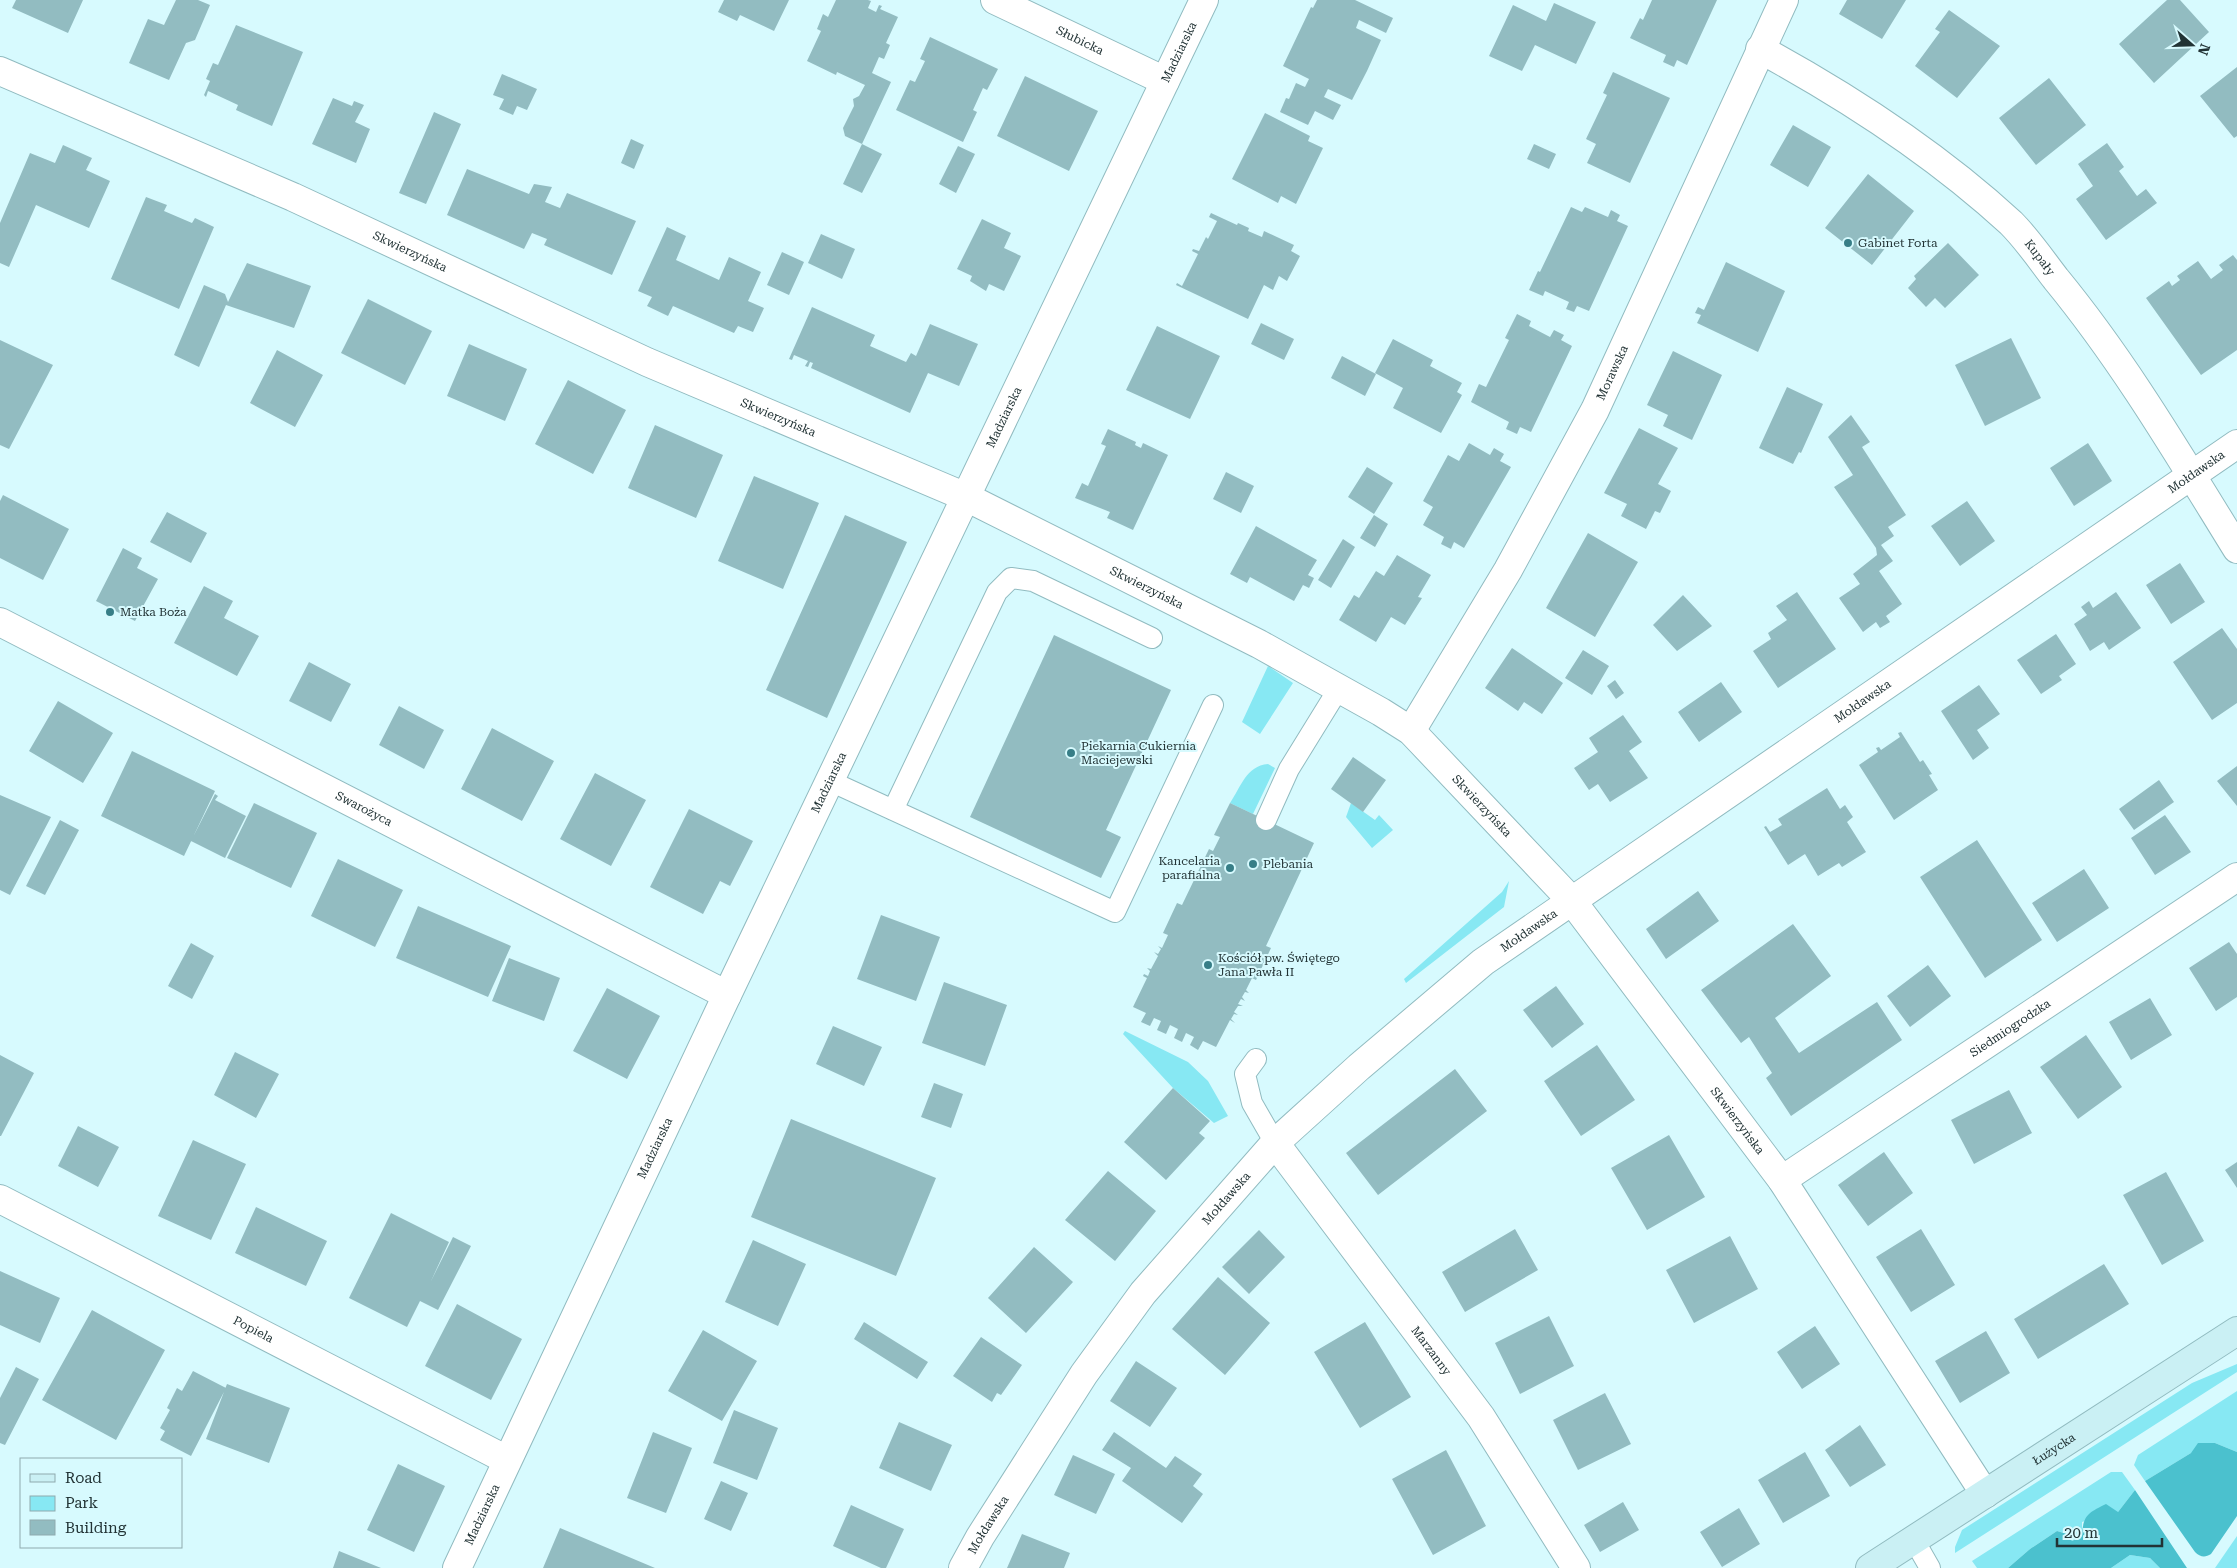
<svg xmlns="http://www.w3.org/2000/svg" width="2237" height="1568" font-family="'Roboto Serif',serif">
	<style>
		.green { fill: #87e8f3 }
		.forest { fill: #4bc1ce }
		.building { fill: #92bcc1 }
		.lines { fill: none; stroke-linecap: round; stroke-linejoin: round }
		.lane-casing { stroke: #91bbc0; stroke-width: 22 }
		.street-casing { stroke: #91bbc0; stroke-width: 30 }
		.secondary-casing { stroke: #91bbc0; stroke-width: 30 }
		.lane { stroke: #fff; stroke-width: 20 }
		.street { stroke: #fff; stroke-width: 28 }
		.secondary { stroke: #caf0f4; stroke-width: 28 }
		.poi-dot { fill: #377e87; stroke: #d7fafe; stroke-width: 2 }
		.labels { text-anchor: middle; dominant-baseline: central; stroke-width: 4; stroke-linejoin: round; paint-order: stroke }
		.street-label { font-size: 12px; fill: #223335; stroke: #d7fafe }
		.poi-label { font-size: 12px; fill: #223335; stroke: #d7fafe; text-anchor: start }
	</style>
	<rect width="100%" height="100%" fill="#d7fafe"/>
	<path class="green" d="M1268,666L1293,683L1260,734L1242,722Z
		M1268,764L1275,768L1253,814L1230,803C1241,787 1246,766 1268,764Z
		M1351,803L1375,820L1379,815L1393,830L1372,848L1346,817Z
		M1509,881L1504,907L1406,983L1404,979L1502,892Z
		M1125,1031L1188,1062L1208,1081L1228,1116L1214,1123L1173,1088L1123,1034Z
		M2237,1364V1372L1955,1553V1547L1962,1530L2192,1383Z
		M2237,1391V1452L2215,1443L2191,1453L2145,1481L2134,1465L2138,1455Z
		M2111,1472H2122L2135,1490L2118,1512L2082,1522V1536L2072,1541L2067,1534L2057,1531L2030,1549L2008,1568H1977L1972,1561Z
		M2237,1536V1568H2215Z
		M2130,1555L2150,1558L2160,1568H2111Z"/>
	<path class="forest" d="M2198,1443H2215L2237,1452V1516L2211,1554C2205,1558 2200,1557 2195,1552L2145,1481L2191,1453Z
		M2135,1490L2187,1568H2160L2150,1558L2130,1555L2111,1568H2008L2030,1549L2057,1531L2067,1534L2072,1541L2082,1536C2083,1515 2088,1513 2106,1504L2118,1512Z"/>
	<path class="building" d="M16,0H83L68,33L12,8Z
		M176,0H198L210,5L195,40L186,43L169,80L129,63L148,19L164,25Z
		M724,0H789L774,31L740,15L737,21L718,12Z
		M836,0H868L871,1L868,8L876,12L879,5L882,6L880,9L898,17L886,43L890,45L884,59L879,57L872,73L891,82L862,144L845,136L843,128L854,106L853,99L859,96L865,85L837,72L836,75L807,61L821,31L817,29L823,14L828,17Z
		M1317,0H1355L1393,18L1386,33L1359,20L1356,28L1381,40L1367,71L1352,100L1328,89L1324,97L1341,105L1333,120L1315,111L1308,125L1280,112L1286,98L1289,99L1296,83L1305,87L1309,79L1283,66L1311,7L1313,8Z
		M1652,0H1717L1687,65L1677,60L1674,67L1663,62L1666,55L1630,38L1640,18L1643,20Z
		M1847,0H1906L1882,39L1839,14Z
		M2167,0H2180L2209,32L2154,83L2119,44Z
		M1554,3L1596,22L1576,64L1535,45L1522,71L1489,56L1513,5L1546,21Z
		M1949,10L2000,46L1957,98L1915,66L1940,32L1935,29Z
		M236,25L303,52L272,126L236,110L238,105L208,91L206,97L204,95L210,81L206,79L213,63L218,65Z
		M930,37L998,69L987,90L983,88L973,110L977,112L963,142L896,110L910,80L915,82L925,61L920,59Z
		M2237,67V136L2234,138L2200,96Z
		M1613,72L1670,98L1630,183L1587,163L1596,144L1586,139L1607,95L1603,93Z
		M502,74L537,89L527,110L517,106L513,115L499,109L504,99L493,95Z
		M1025,76L1098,111L1069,171L997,136Z
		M2049,78L2086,125L2036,165L1999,118Z
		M333,98L352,106L354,101L364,105L355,122L370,129L356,163L312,144Z
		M434,112L461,124L426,204L399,193Z
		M1265,113L1310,136L1308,141L1323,148L1296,204L1281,196L1278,203L1232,179Z
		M1793,125L1831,147L1808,187L1770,165Z
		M631,139L644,145L634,169L621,163Z
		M2107,143L2124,167L2119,171L2137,196L2146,189L2157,203L2106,240L2076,199L2093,186L2078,164Z
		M862,144L882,154L862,193L843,184Z
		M1534,144L1556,154L1549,169L1527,159Z
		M63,145L92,158L86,170L110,181L89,228L36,205L9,267L0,263V223L30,153L55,163Z
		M958,146L975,154L956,193L939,184Z
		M467,169L529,194L534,184L552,187L545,202L560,208L567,193L636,221L612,275L544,245L547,239L532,233L524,249L447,215Z
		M1868,174L1914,211L1872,265L1825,228Z
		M146,197L167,205L164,211L192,223L195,218L214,227L179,309L111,279Z
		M1571,207L1582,212L1585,207L1608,217L1611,210L1620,215L1617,221L1628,226L1589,311L1577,306L1574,312L1566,309L1569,302L1545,291L1543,296L1529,290L1538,271L1540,272Z
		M1211,213L1237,225L1238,223L1249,228L1248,231L1262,237L1264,231L1294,245L1291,251L1300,256L1287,281L1279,276L1273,290L1264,285L1248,319L1176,285L1177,283L1182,286L1198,254L1192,251L1193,249L1199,251L1206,237L1208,239L1217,221L1209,217Z
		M982,219L1011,233L1004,248L1021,256L1004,291L989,284L986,291L970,281L972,276L957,269Z
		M667,227L686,236L676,260L719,280L729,257L761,272L748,301L764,308L753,332L738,326L734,333L673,306L668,316L647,306L652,297L638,291Z
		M821,234L855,249L842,279L808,263Z
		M1948,243L1979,275L1945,308L1935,298L1926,307L1908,288L1916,279L1914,276Z
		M782,252L804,262L789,295L767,285Z
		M2233,255L2237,260V350L2201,375L2146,298L2169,281L2172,286L2180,280L2177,276L2198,261L2211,279L2223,270L2219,265Z
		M1726,262L1785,291L1758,352L1697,323L1701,315L1695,313L1698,307L1704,310Z
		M247,263L311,286L294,328L226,305L199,367L174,355L204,285L225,294L228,302Z
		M368,299L432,331L405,385L341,353Z
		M812,307L875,335L870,346L906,362L911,353L916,356L930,324L978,344L959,386L928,373L910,413L811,368L813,363L810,362L808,367L805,366L808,361L794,355L792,360L789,359Z
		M1517,314L1531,321L1529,326L1550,337L1554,330L1564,335L1561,340L1572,346L1531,432L1520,427L1517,434L1506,429L1509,422L1471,402L1479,384L1486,387L1509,340L1505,338Z
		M1261,323L1294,339L1284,360L1251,344Z
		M1157,326L1220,356L1190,419L1126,390Z
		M2011,338L2041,398L1985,426L1955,365Z
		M1393,339L1433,360L1430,366L1462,383L1457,392L1462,395L1441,433L1393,408L1403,388L1375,373Z
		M0,340L53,365L9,449L0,445Z
		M469,344L527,369L505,421L447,396Z
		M277,350L323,375L295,427L250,403Z
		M1673,351L1722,375L1692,440L1663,426L1668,415L1647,405Z
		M1342,356L1376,374L1365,396L1331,378Z
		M568,380L626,410L593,474L535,444Z
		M1787,387L1823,404L1801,453L1799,452L1793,464L1759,448Z
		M1851,415L1870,442L1862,447L1906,515L1888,527L1894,536L1881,545L1893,561L1879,571L1902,604L1886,616L1890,622L1880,628L1876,622L1863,632L1839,598L1860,584L1853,574L1877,555L1876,548L1834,487L1853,475L1828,437Z
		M655,425L723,455L696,518L628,488Z
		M1639,428L1678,448L1658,484L1671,491L1660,513L1655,511L1646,529L1621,516L1627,504L1604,493Z
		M1108,429L1136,442L1135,445L1141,448L1143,443L1168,455L1133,530L1107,518L1110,512L1075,498L1082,483L1088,486L1106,446L1101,444Z
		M1469,443L1490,455L1494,448L1504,454L1500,461L1511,467L1464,548L1454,542L1451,549L1441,544L1444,537L1423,525L1433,507L1423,501L1448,455L1459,461Z
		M2088,443L2112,481L2074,506L2050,468Z
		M1367,467L1393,483L1374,514L1348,497Z
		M1226,472L1254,486L1241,513L1213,499Z
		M754,476L819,503L783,589L718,561Z
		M3,495L69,529L43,580L0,558V501Z
		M1967,501L1995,541L1960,566L1931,526Z
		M167,512L207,533L191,563L150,542Z
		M845,515L907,542L827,718L766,690Z
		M1374,515L1388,524L1375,547L1360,538Z
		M1256,526L1317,560L1308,575L1314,578L1309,588L1303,585L1294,601L1250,577L1247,583L1230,574Z
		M1588,533L1638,562L1595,637L1546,608Z
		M1343,539L1355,547L1331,588L1318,580Z
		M123,548L142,558L137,568L158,579L135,621L96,601Z
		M1397,555L1431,575L1418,597L1422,598L1405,625L1391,617L1376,642L1339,620L1354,595L1359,598L1376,571L1384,576Z
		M2180,563L2205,602L2171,624L2146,585Z
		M204,586L233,601L224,618L259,636L237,676L174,643Z
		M1797,592L1836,649L1778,688L1753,651L1771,639L1768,633L1787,620L1776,606Z
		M2116,592L2141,628L2109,650L2104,642L2090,651L2074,624L2087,615L2081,607L2089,601L2093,608Z
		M1683,595L1712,626L1677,651L1653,625Z
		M2222,628L2237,649V703L2212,720L2173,662Z
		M2056,634L2076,664L2059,676L2062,680L2041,694L2017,660Z
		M1054,635L1171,690L1106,830L1121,837L1101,878L970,817Z
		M1512,648L1563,683L1542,714L1524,702L1518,711L1485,688Z
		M1583,650L1609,666L1592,695L1565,678Z
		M309,662L351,684L331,722L289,701Z
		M1615,680L1624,693L1616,699L1607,686Z
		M1721,682L1742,712L1699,742L1678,712Z
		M1979,685L2000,714L1977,730L1989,748L1973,760L1941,711Z
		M58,701L113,733L83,783L29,751Z
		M399,706L444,730L424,769L379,745Z
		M1623,715L1642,742L1629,751L1648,778L1610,802L1598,784L1589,790L1574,768L1598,752L1589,738Z
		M492,728L554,761L522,821L461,789Z
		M1901,732L1920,762L1923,760L1932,774L1929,775L1938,790L1894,820L1859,765L1878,752L1876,748L1879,747L1881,750L1900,737L1898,733Z
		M132,751L215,791L184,856L101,816Z
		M1353,757L1386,780L1363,812L1331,789Z
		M2237,766V806L2217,781Z
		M595,773L646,800L611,866L560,839Z
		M2159,780L2174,802L2134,830L2119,809Z
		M1827,788L1840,809L1845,805L1853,817L1847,822L1866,852L1842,867L1839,863L1818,876L1805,854L1788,865L1764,827L1766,826L1770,832L1782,825L1778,819Z
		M215,794L218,796L215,800L246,816L225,858L191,841Z
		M0,795L51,817L10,895L0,890Z
		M254,803L317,833L291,888L227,858Z
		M1230,803L1314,843L1266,946L1271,948L1256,980L1252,978L1246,990L1249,993L1245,992L1242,997L1245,1001L1241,999L1238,1004L1243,1006H1238L1234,1012L1238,1015L1234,1014L1231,1019L1235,1023L1230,1020L1216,1047L1203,1041L1198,1050L1190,1045L1194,1037L1186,1033L1182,1042L1174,1038L1178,1029L1170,1025L1166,1034L1157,1030L1161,1021L1154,1018L1150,1026L1141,1022L1146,1013L1133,1007L1147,978L1143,976L1144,974L1148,976L1150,971L1147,968L1151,969L1158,956L1154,952L1158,954L1161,949L1158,946L1162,948L1168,935L1163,933L1177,903L1182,905L1209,849L1213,851L1220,837L1214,835Z
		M689,809L753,841L730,886L720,881L703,914L650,887Z
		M2165,815L2191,852L2155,875L2131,838Z
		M60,820L79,830L45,895L26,886Z
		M1977,840L2042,940L1985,978L1920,877Z
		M338,859L403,890L375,947L311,916Z
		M2084,869L2109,908L2057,942L2032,903Z
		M1698,891L1719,921L1666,959L1646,929Z
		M418,906L511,946L488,997L396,958Z
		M881,915L940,937L916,1001L857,979Z
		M1793,924L1831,976L1775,1018L1799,1053L1877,1002L1902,1040L1791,1116L1766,1078L1772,1073L1749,1037L1741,1043L1701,990Z
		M2229,942L2237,954V997L2216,1011L2189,968Z
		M191,943L214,956L192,999L168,986Z
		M509,958L560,978L544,1021L492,1001Z
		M1928,965L1951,996L1910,1027L1887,996Z
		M944,982L1007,1005L985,1066L922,1043Z
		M1556,986L1584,1024L1552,1048L1523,1010Z
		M607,988L660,1016L627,1079L573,1051Z
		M2150,998L2172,1035L2131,1060L2109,1022Z
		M833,1026L882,1047L864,1086L816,1064Z
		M2086,1035L2122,1087L2078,1119L2040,1067Z
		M1597,1045L1635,1100L1581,1136L1544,1081Z
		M235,1052L279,1074L256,1118L214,1095Z
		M0,1055L34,1073L1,1136H0Z
		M1455,1069L1487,1111L1378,1195L1346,1153Z
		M934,1083L963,1094L951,1128L921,1117Z
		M1173,1088L1210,1121L1199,1133L1205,1138L1166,1180L1124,1142Z
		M2009,1090L2032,1133L1974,1164L1951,1120Z
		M791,1119L936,1178L896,1276L751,1217Z
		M78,1126L119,1147L98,1187L58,1166Z
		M1669,1135L1705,1197L1647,1230L1611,1168Z
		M193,1140L246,1164L211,1240L158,1216Z
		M1884,1152L1913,1193L1868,1226L1838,1185Z
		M2237,1162V1188L2225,1170Z
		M1108,1171L1156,1211L1115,1261L1065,1220Z
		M2166,1172L2204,1241L2162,1265L2123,1195Z
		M256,1207L327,1241L306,1286L235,1253Z
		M391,1213L449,1242L431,1281L453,1237L471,1246L438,1310L420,1301L407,1327L349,1298Z
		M1515,1229L1538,1270L1465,1312L1442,1272Z
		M1921,1229L1955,1285L1911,1312L1876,1257Z
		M1259,1230L1285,1257L1249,1294L1222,1267Z
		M1730,1236L1758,1289L1694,1323L1666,1270Z
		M753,1240L806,1264L778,1326L725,1302Z
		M1034,1247L1073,1282L1026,1333L988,1298Z
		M2104,1264L2129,1304L2038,1359L2014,1319Z
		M0,1271L60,1298L40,1343L0,1325Z
		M1218,1277L1270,1323L1225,1375L1172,1329Z
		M457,1304L522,1339L491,1400L425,1366Z
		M92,1310L165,1350L116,1440L42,1400Z
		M1549,1316L1574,1366L1520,1394L1495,1343Z
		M864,1322L928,1362L917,1379L854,1339Z
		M1365,1322L1411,1397L1360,1428L1314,1352Z
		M1815,1326L1840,1364L1802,1389L1777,1352Z
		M703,1330L757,1361L722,1421L668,1391Z
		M1986,1331L2010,1373L1960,1403L1935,1361Z
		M981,1337L1022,1365L1001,1395L997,1393L992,1402L953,1376Z
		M1136,1361L1177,1388L1150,1427L1110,1401Z
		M16,1367L39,1379L5,1445L0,1443V1398Z
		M193,1371L226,1388L191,1456L160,1440L165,1431L160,1428L170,1410L167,1408L177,1388L182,1391Z
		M227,1384L290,1408L269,1463L206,1439Z
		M1605,1393L1631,1444L1578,1470L1553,1420Z
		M734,1410L778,1428L757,1480L713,1463Z
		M899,1422L952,1445L931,1491L879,1468Z
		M1860,1425L1886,1465L1850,1487L1825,1450Z
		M653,1432L692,1448L666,1513L627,1498Z
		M1114,1432L1166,1468L1175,1456L1202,1474L1193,1486L1203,1494L1182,1523L1122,1481L1131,1468L1102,1450Z
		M1446,1450L1486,1526L1433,1555L1392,1479Z
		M1805,1452L1830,1496L1783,1523L1758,1480Z
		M1073,1455L1115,1474L1096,1514L1054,1495Z
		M398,1464L445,1486L414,1552L367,1530Z
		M721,1481L748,1493L731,1531L704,1519Z
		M1623,1502L1639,1530L1600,1552L1584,1525Z
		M851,1505L904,1529L886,1568H881L833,1546Z
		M1739,1508L1760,1544L1722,1567L1700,1532Z
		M560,1528L655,1568H543Z
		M1022,1534L1070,1553L1064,1568H1007Z
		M339,1551L381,1568H333Z"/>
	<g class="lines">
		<g class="lane-casing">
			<path id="lane" d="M830,781L1115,912L1213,705
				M893,810L997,592L1011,578L1033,581L1152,638
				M1266,820L1289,769L1339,688
				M1256,1059L1245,1074L1252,1103L1275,1143
				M1914,1540L1930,1568"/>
		</g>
		<g class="street-casing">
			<g id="street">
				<path id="s1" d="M995,0L1165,81"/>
				<path id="s2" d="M1760,49C1850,98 1935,153 2011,223C2028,240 2042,261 2056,279C2125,363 2180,457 2237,549"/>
				<path id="s3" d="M0,71L293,197L647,362L966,497L1259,644L1381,712L1411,731L1572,901L1782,1180L1985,1494"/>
				<path id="s4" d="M0,622L727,995"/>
				<path id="s5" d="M1411,731L1508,570L1595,410L1784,0"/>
				<path id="s6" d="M1275,1143L1481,1417L1576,1568"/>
				<path id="s7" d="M1782,1180L2237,877"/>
				<path id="s8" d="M0,1199L507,1460"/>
				<path id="s9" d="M457,1568L727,995L1204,0"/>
				<path id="s10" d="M963,1568L980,1537L1084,1374L1143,1293L1275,1143L1359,1067L1483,962L2237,444"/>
			</g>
		</g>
		<g class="secondary-casing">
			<g id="secondary">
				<path id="s11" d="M1870,1568L2237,1331"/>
			</g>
		</g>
		<use href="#lane" class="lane"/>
		<use href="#street" class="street"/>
		<use href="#secondary" class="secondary"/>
	</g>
	<g class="poi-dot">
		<circle cx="1848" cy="243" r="5"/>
		<circle cx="110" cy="612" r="5"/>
		<circle cx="1071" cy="753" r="5"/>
		<circle cx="1253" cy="864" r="5"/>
		<circle cx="1230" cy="868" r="5"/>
		<circle cx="1208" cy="965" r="5"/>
	</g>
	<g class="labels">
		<g class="street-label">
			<text stroke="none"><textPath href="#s1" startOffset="94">Słubicka</textPath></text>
			<text stroke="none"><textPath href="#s9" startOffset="1679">Madziarska</textPath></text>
			<text stroke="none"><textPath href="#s3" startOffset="448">Skwierzyńska</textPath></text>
			<text stroke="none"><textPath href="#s2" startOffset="351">Kupały</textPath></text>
			<text stroke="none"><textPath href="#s5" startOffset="411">Morawska</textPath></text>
			<text stroke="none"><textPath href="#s3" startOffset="852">Skwierzyńska</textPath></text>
			<text stroke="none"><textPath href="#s9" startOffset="1274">Madziarska</textPath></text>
			<text stroke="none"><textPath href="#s10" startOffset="1670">Mołdawska</textPath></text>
			<text stroke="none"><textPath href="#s3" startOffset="1258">Skwierzyńska</textPath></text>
			<text stroke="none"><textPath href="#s10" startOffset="1265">Mołdawska</textPath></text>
			<text stroke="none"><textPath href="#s9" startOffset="869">Madziarska</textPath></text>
			<text stroke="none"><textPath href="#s3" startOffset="1662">Skwierzyńska</textPath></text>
			<text stroke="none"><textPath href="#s4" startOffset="409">Swarożyca</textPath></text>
			<text stroke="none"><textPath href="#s10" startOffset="860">Mołdawska</textPath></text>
			<text stroke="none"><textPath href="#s7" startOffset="274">Siedmiogrodzka</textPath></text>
			<text stroke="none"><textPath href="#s3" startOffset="2068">Skwierzyńska</textPath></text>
			<text stroke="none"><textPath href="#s9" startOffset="464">Madziarska</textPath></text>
			<text stroke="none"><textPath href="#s10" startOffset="455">Mołdawska</textPath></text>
			<text stroke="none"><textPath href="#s8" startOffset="285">Popiela</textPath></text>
			<text stroke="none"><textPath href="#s6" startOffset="260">Marzanny</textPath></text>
			<text stroke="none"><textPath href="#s11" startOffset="219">Łużycka</textPath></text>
			<text stroke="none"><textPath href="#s9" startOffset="59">Madziarska</textPath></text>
			<text stroke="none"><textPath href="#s10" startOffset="50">Mołdawska</textPath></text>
		</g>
		<g class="poi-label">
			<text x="1858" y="243">Gabinet Forta</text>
			<text x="120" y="612">Matka Boża</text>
			<text x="1081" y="746">Piekarnia Cukiernia<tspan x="1081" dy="14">Maciejewski</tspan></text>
			<text x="1220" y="861" text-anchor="end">Kancelaria<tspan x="1220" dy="14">parafialna</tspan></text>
			<text x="1263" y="864">Plebania</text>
			<text x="1218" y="958">Kościół pw. Świętego<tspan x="1218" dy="14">Jana Pawła II</tspan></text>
		</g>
	</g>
	<rect x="20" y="1458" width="162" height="90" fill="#d7fafe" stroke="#8faaae"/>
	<rect x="30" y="1474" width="25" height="8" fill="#caf0f4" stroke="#8faaae"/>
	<text x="65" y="1483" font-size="15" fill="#223335">Road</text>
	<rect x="30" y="1496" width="25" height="15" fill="#87e8f3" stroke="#8faaae"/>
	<text x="65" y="1508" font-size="15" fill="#223335">Park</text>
	<rect x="30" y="1520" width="25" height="15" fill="#92bcc1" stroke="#8faaae"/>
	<text x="65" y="1533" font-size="15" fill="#223335">Building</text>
	<g transform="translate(2192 45) rotate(110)" stroke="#d7fafe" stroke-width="4" paint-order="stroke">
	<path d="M0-4L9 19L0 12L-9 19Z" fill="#223335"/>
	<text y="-8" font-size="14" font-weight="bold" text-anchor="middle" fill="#223335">N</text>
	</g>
	<path d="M2057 1538v8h105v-8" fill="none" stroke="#223335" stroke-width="2.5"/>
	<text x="2064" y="1538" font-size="15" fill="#223335" stroke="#d7fafe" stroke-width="4" paint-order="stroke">20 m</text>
</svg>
